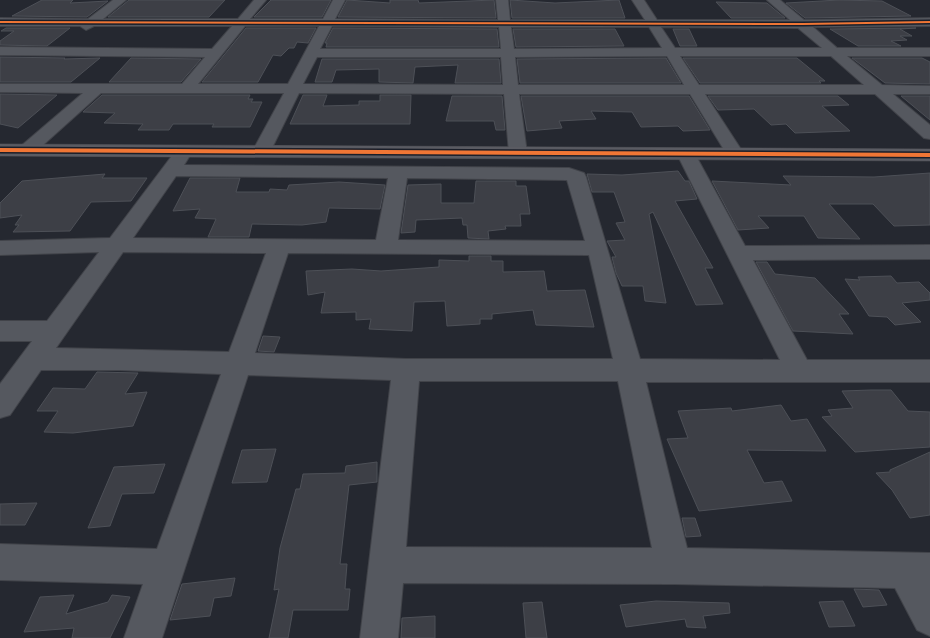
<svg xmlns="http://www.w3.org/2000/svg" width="930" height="638" font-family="'IBM Plex Sans',sans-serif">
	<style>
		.building { fill: #3d3f46; stroke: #4d5057 }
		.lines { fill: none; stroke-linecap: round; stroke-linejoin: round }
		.street-casing { stroke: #414349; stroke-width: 2 }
		.secondary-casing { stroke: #414349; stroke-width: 1 }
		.street { fill: #55585f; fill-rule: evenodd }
		.secondary { fill: #5a5b62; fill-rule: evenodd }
		.cycleway-casing { stroke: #1a1e29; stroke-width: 3 }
		.cycleway { fill: #f07635; fill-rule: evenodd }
	</style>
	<rect width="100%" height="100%" fill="#252830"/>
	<path class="building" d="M42,0H73L70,3L108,1L87,17L12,16Z
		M129,0H225L209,17H108Z
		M271,0H331L322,17H254Z
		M347,0L390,3V0H418L419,3L494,0L496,18L338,17Z
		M510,0L555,3L619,0L625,18H512Z
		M839,0L882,1L911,16L805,18L786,3Z
		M716,2L767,3L785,18H731Z
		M6,28H70L47,46L0,45V41L14,31H1Z
		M246,28H316L308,43L297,42L294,48H289L281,56L273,55L258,82H202Z
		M333,28L497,29L499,47H326L327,43H325Z
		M916,28L900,29L912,36H900L907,40L891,41L901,46H858L830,29Z
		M513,29H615L624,46L516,47Z
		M673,29H689L697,46H680Z
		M0,57L65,58L64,59L100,58L71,82H0Z
		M131,58L201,59L181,82H109Z
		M666,58L681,83H520L517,59Z
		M683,58H797L825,81H819L821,83H700Z
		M852,58H922L930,62V84L885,83Z
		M322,59H499L501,83H455L458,65L415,67L413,83L379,82V69L336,70L332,82H315Z
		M0,94L57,95L18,128L0,124Z
		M102,95H250L248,99H253L251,102H262L250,127H212L214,124H173L169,130H138L143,124L104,123L115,113L83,112Z
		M303,95H327L323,106L359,105V101H380V95H411L410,124H290Z
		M452,96H502L505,130H496L494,121H446Z
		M521,96H689L710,130L683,131L678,126L641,127L632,112L591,111L596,119L559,121L562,128L527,131Z
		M708,96H838L849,105L822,106L850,131L795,133L786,124L771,125L754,109L718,110Z
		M901,96H930V120Z
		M678,171L685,181H689L697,199L675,201L713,268H705L723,304L696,305L653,212L649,214L666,303L645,301L643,286H622L616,273L612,257H616L607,241L625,240L616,223L625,222L614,192H592L587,174L622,175Z
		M930,173V225L894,226L873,204H829L860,239L818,238L804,216H758L769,228L738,230L712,181L791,185L783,176L874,177Z
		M105,174L102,178H147L131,201L91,202L70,231L13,232L19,225H15L22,215L0,218V203L22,181Z
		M190,178H240L236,192H269L270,189L287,190L289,185L339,182L385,185L380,209L329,208L326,222L302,225L252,224L249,237H208L216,219L195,218L200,209L173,211Z
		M476,181H516V186H526L530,214H520L521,226H505L506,229L488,231L489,239L468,238L467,225H463L462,218L416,220L415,232L401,233L408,185L441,184V203H474Z
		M469,256H491V261H503V272L544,271L547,291L585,290L594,327L536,325L533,310L492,314V319H480V324L447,326L445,301L414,302L412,331L369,329L371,319L356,320V312L321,313L325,292L308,295L306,271L352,269L381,271L439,267V260L469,261Z
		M756,262H767L775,274L815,278L849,314H839L853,334L793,331Z
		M891,276L897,283L919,282L930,293V300L902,303L921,322L895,325L887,317L869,316L845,279L860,280L858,277Z
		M263,336L280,337L274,352L258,351Z
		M97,372L138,373L125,394L147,392L133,426L73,433L44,432L58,411H37L53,388L85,389Z
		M871,390H891L908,411L930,412V447L855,452L822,417L832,416L828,410L853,408L842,391Z
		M781,405L791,421L807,419L826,451L747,450L764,483L782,481L792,501L699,511L667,439L688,438L678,411L731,408L732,411Z
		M276,449L267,482L232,483L242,450Z
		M930,452V515L910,518L892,490L876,473L890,472V470Z
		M377,462V482L349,485L340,564H347L345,589H350L348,610H293L288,638H269L279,589L274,590L280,548L296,489H300L303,474L345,473L346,466Z
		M165,464L154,493L122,494L110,526L88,528L114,467Z
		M37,503L25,525H0V504Z
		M682,518H695L701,536L686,537Z
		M235,578L231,596L214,598L210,616L170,620L182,584Z
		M854,589L879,590L887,605L863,607Z
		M74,595L66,614L108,602L112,595L130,597L110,638H72L74,628L24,632L40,597Z
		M656,601L729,603L730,613L703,616L706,628L687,627L685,619L626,627L620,605Z
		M843,601L855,626L829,627L819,602Z
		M542,602L547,638H526L523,603Z
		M435,616V638H401L402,618Z"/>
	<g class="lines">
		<g class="street-casing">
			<path id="street" d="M113,0H126L103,19H238L254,0H266L250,19H323L333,0H345L335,19L498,20L496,0H508L510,20H645L632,0H644L657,20H790L767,0H780L804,20L930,18V26L813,27L837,48H930V56H847L882,85L930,86V94H893L930,125V139L924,138L875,94H705L744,154L741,158H729L690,94H519L527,153L524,157H512L509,153L504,94L299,93L270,152L267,156H255L252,152L284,93H101L33,154H21L18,150L21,146L83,93L0,92V84H182L205,57L0,55V47L212,49L232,26H94L86,30L80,26H0V18L88,19ZM245,26H319L288,84H198ZM332,26L499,27L501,49H320ZM511,27H649L662,48L514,49ZM661,27L798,28L822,48H675ZM667,56L684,85H518L515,57ZM680,56H831L864,85H699ZM317,57H501L503,85L303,84Z
				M686,149L692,150L695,154L745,246L930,245V259L753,260L807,360H930V382H646L687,548L930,553V636L917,630L895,588L674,584L403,583L398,638H360L391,380L248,375L162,638H124L143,584L0,580V544L157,549L221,374L120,370H41L10,415L0,418V384L32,341H0V321H47L99,252L0,255V241L110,238L174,153H186L189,157L184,165L569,168L584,173L586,177L640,359L780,360L677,154L680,150ZM176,176L388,178L376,240L133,238ZM407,178L567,180L585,241L398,240ZM123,252L266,253L229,352L56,348ZM288,253L589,255L613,359H406L255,353ZM419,381H618L652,548L406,547Z"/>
		</g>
		<g class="secondary-casing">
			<path id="secondary" d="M0,144L930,149V161L0,156Z"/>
		</g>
		<use href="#street" class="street"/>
		<use href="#secondary" class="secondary"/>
		<g class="cycleway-casing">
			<path id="cycleway" d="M0,21L803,23L930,21V23L803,25L0,23Z
				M0,148L930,153V157L0,152Z"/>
		</g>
		<use href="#cycleway" class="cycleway"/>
	</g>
</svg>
